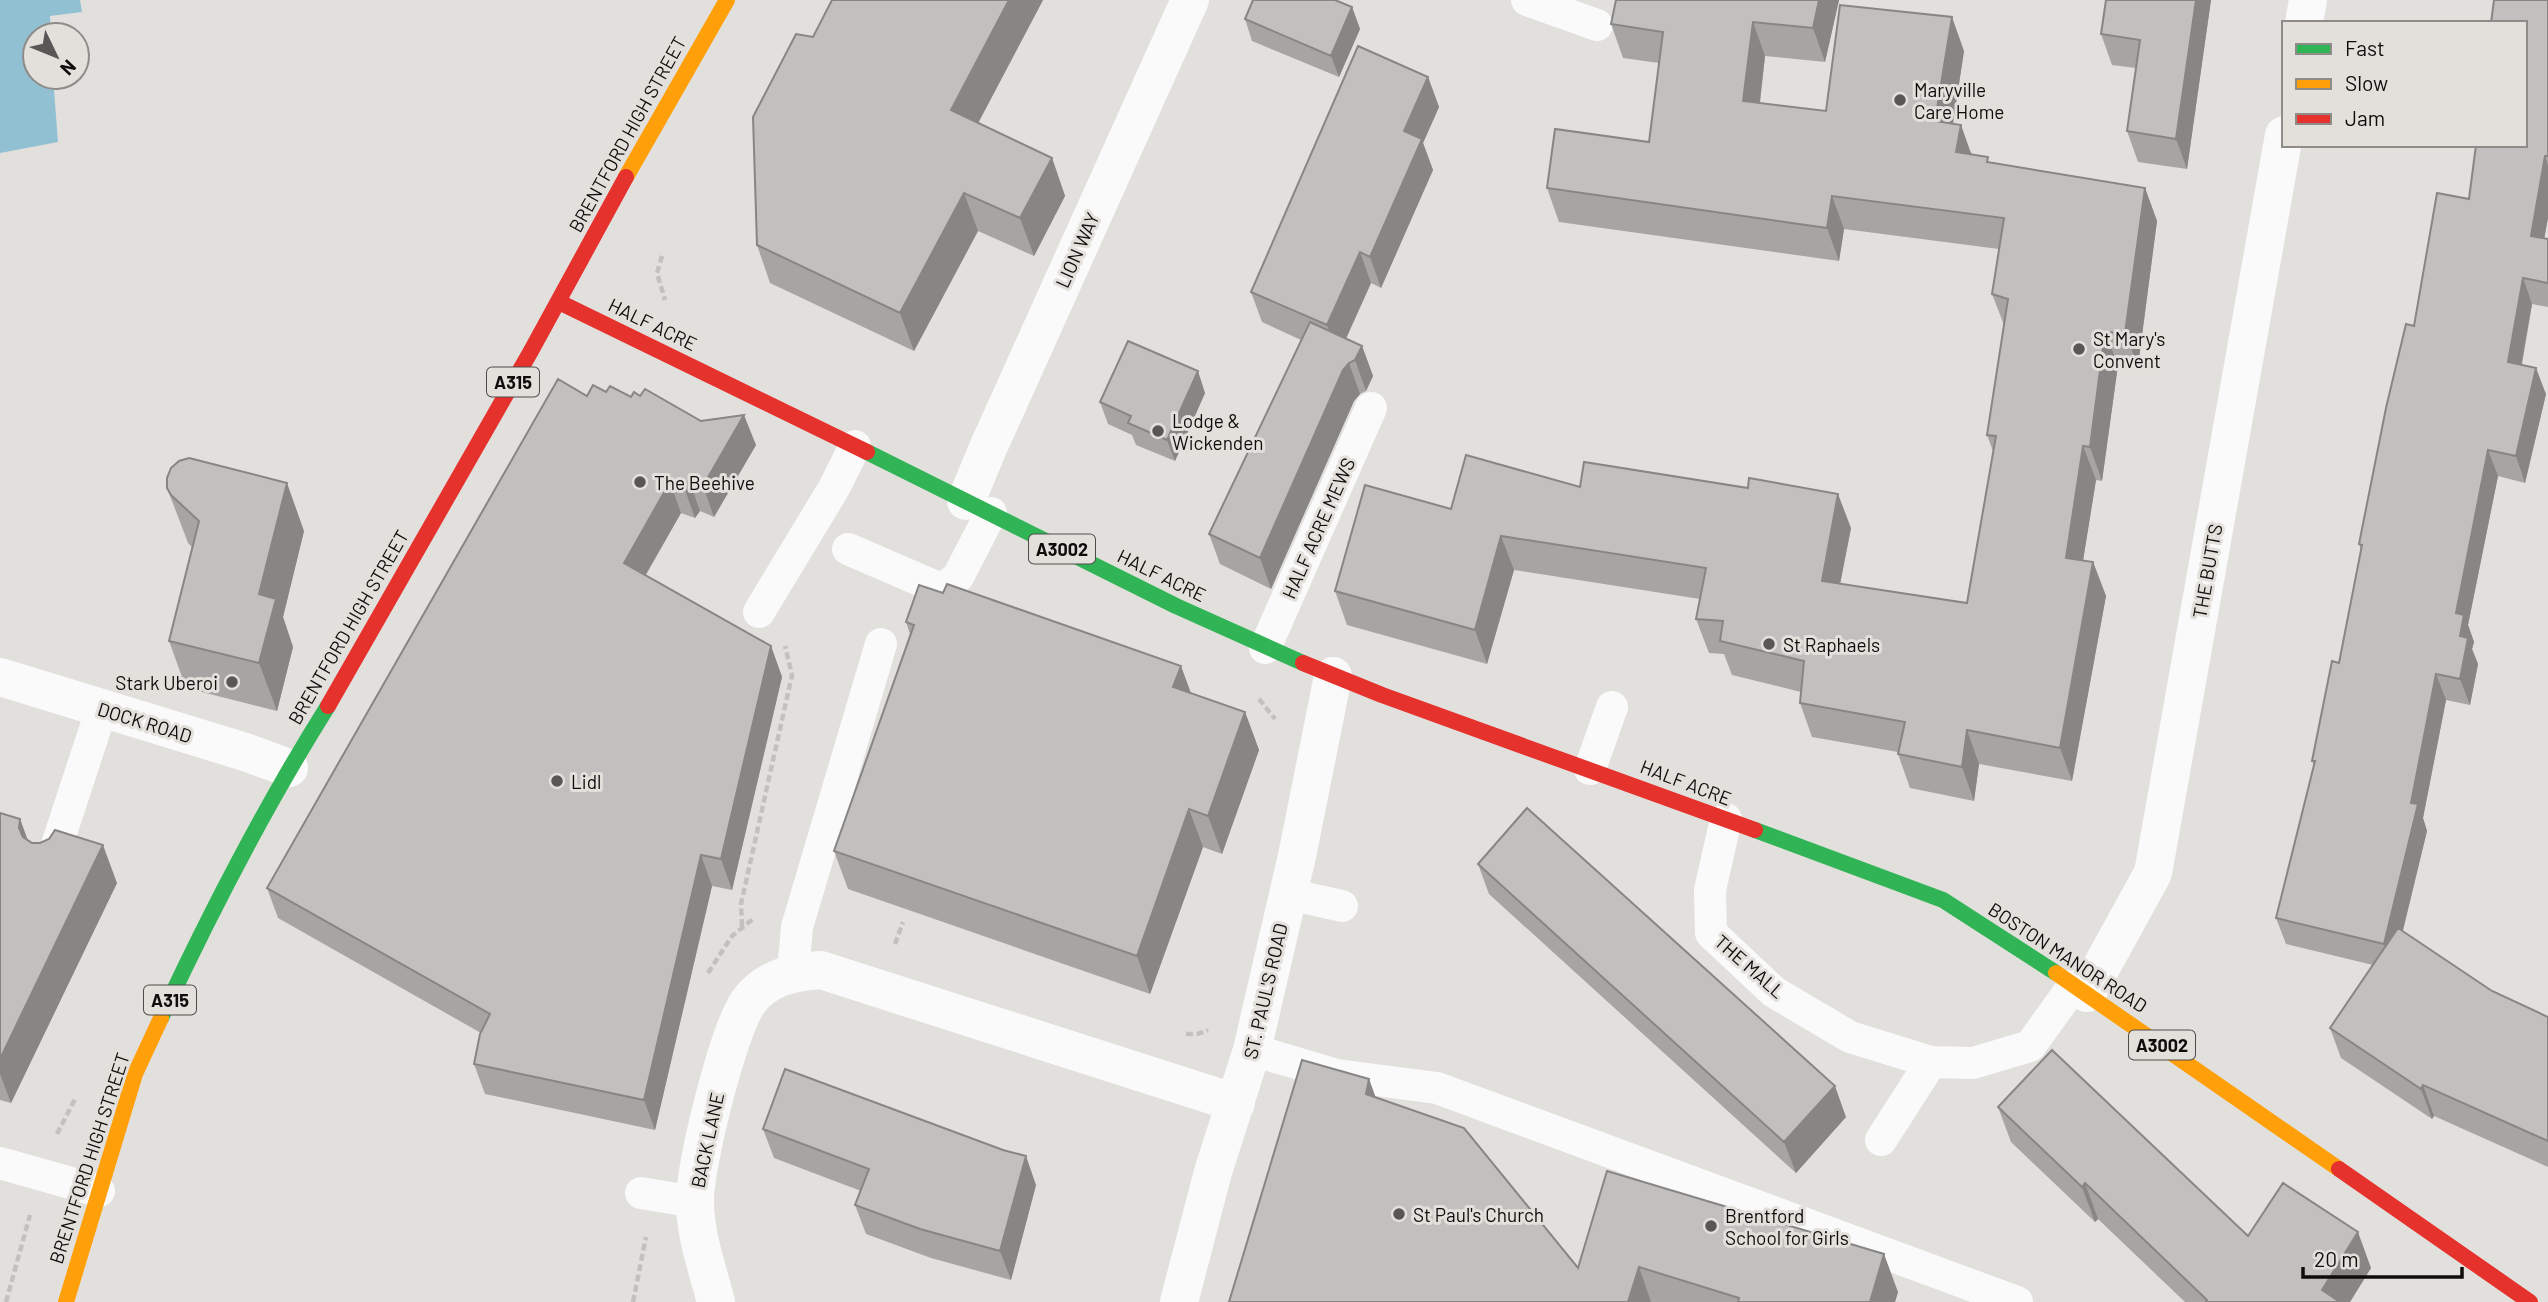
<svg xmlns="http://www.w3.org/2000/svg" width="2548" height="1302" font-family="Barlow,sans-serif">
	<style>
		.water { fill: #90c0d1 }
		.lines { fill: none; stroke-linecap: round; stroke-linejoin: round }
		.path { stroke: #c2c1c0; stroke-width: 4.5; stroke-dasharray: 7 3.5; stroke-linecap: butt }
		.lane { stroke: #fbfafa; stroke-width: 32 }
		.street { stroke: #fbfafa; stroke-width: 38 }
		.fast { stroke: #30b455; stroke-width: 16 }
		.slow { stroke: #ff9f0a; stroke-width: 16 }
		.jam { stroke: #e5322d; stroke-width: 16 }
		.wall { fill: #a7a5a3 }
		.shaded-wall { fill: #888685 }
		.building { fill: #c2c0be; stroke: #888685; stroke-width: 2 }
		.poi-dot { fill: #585755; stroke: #e3e0dc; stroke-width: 2.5 }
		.labels { text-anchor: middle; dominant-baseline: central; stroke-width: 6; stroke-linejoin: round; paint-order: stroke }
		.shield { fill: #e3e0dc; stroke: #4e4c4a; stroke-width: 2 }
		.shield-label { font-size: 18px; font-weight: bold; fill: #0e0d0c }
		.poi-label { font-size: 19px; fill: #0e0d0c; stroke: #e3e0dc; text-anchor: start }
		.street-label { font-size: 19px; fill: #0e0d0c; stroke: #e3e0dc }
	</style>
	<rect width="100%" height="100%" fill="#e2e0dd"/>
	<path class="water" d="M0,0H80L82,12L50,16L51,35H35V77H53L58,142L0,153Z"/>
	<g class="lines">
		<path class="path" d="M662,256L657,273L665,300
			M1259,699L1275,719
			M742,926L741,904L792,675L785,646
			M895,944L903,922
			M708,973L732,936L753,919
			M1186,1034H1197L1208,1030
			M57,1134L75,1099
			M6,1302L30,1215
			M633,1302L646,1237"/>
		<path class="lane" d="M1527,0L1597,25
			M848,549L936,587L944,588L958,577L991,513
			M759,612L834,488L855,446
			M1265,648L1371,408
			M1590,769L1612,707
			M1726,819L1710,890L1711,933L1774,992L1850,1037L1931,1062
			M51,863L102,708
			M1288,894L1342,906
			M793,972L797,927L881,644
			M1252,1050L1337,1075L1437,1088L2017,1302
			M1881,1140L1931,1062L1973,1063L2030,1046L2074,985
			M0,1163L99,1191
			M641,1193L695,1202"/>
		<path class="street" d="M2304,23L2308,0
			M966,501L988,448L1190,0
			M0,677L245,752L289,768
			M2087,993L2153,873L2284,135
			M716,1302C708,1270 695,1236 695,1202C694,1167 729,1027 749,1001C767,977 794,972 821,970L1236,1103
			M1179,1302L1213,1172L1252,1050L1297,856L1333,676"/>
		<path class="fast" d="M867,452L1176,606L1303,663
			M1755,830L1943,900L2056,973
			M161,1018C211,911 265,806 328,706"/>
		<path class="slow" d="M626,177L727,0
			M2056,973L2339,1169
			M66,1302L135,1074L161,1018"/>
		<path class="jam" d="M559,302L867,452
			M1303,663L1382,695L1755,830
			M328,706L531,351L626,177
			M2339,1169L2530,1302"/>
	</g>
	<path class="wall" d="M832,0H1043L978,123L1052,158L1065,196L1034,256L978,231L914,351L770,283L757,245L813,37Z
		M1616,0H1839L1825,62L1765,56L1760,103L1826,111L1964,51L1953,124L1972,154L1990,162L2145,188L2157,221L2138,366L2118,365L2102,481L2096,480L2083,560L2093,562L2106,596L2072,781L1979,764L1974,801L1910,788L1898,754V752L1812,737L1800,703L1801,692L1732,675L1724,654L1709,653L1696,619L1700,599L1514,570L1487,664L1347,625L1335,591L1451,509L1580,487L1851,528L1840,584L1967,603L1993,451L1987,435L2004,325L1992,294L1999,249L1844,229L1839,261L1559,222L1547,188L1649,142L1659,63L1623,58L1611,24Z
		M2106,0H2211L2187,169L2138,162L2127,131L2136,68L2112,65L2101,34Z
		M2548,0V218L2544,238L2548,239V307L2532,304L2522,365L2546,394L2525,483L2498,476L2468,625L2474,642L2472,649L2478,664L2470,705L2446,700L2423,818L2427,831L2403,931L2492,991L2548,1017V1167L2434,1116L2432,1119L2341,1058L2330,1028L2373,965L2286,944L2276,918L2314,766L2312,761L2339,663L2361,550L2359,544L2414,326L2469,199Z
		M1352,7L1360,29L1339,77L1252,41L1245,19Z
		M1428,77L1439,107L1423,143L1433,170L1381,288L1371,283L1346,339L1362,346L1373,376L1366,391L1360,394L1354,401L1271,589L1220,564L1209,534L1301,340L1262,322L1251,292Z
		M606,392L631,397L640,396L701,421L756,445L714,517L700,511L695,518L681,513L646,575L771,646L782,677L732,890L712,886L655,1130L485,1094L474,1064L481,1033L278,918L267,888L587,396Z
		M1205,393L1175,461L1136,445L1132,435L1108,424L1100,402Z
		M167,488L304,531L283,617L293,647L277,711L186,688L169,641L192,547L188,543L185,535Z
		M906,622L1191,694L1245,712L1259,750L1222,854L1203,847L1150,994L848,889L834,851L910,634Z
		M0,813L20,819L27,839L32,843H40L49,839L117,883L11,1103L0,1100Z
		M1478,864L1846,1117L1796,1173L1489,894Z
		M1376,1098L1578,1268L1607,1171L1898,1292L1895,1302H1229Z
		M1998,1107L2248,1236L2371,1268L2350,1302H2185L2098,1219L2095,1222L2011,1142Z
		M763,1129L1036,1185L1011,1280L931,1258L866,1234L855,1205L861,1191L774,1158Z"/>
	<path class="shaded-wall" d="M1009,0H1043L965,148L951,110Z
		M1819,0H1839L1825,62L1813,28Z
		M2196,0H2211L2187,169L2176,139Z
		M1352,7L1360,29L1339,77L1331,56Z
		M1952,17L1964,51L1948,155L1935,121Z
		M1753,22L1765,56L1756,135L1743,101Z
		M1428,77L1439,107L1423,143L1433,170L1381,288L1370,257L1404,131Z
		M1961,125L1973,159L1956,152Z
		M2545,156L2548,165V218L2540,262L2531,236Z
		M1052,158L1065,196L1034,256L1020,218Z
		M2145,188L2157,221L2138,366L2125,333Z
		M964,193L978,231L914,351L900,313Z
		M1832,196L1844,229L1839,261L1827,228Z
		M1360,252L1371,283L1338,356L1327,325Z
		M2523,278L2532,304L2517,388L2508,362Z
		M2105,332L2118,365L2102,481L2090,447Z
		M1362,346L1373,376L1366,391L1355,360Z
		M1349,363L1360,394L1354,401L1271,589L1260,558L1343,370Z
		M2536,368L2546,394L2525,483L2516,456Z
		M1198,371L1205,393L1175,461L1167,440Z
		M744,415L756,445L714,517L703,486Z
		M2083,446L2096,480L2078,592L2066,558Z
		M2488,450L2498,476L2468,625L2474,642L2472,649L2478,664L2470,705L2460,679V636L2456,613Z
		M689,480L700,511L695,518L684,487Z
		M670,482L681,513L635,593L624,563Z
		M287,483L304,531L283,617L293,647L277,711L259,663V594Z
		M1838,494L1851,528L1834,615L1822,581Z
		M1501,536L1514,570L1487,664L1475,630Z
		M2093,562L2106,596L2072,781L2060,748Z
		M771,646L782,677L732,890L721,859Z
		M1181,666L1195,704L1173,687Z
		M2436,674L2446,700L2423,818L2427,831L2393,970L2384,944Z
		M1245,712L1259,750L1222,854L1208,816Z
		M1967,730L1979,764L1974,801L1962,767Z
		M1189,809L1203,847L1150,994L1137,956Z
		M20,819L34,857L19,828Z
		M103,845L117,883L11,1103L0,1074V1059Z
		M701,855L712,886L655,1130L644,1100Z
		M1369,1079L1383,1117L1366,1094Z
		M2423,1085L2434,1116L2432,1119L2421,1089Z
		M1835,1086L1846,1117L1796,1173L1784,1142Z
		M1026,1156L1036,1185L1011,1280L1000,1251Z
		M2085,1183L2098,1219L2095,1222L2082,1187Z
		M2358,1232L2371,1268L2350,1302H2326L2322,1290Z
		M1884,1254L1898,1292L1895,1302H1870Z
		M1639,1267L1651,1302H1628Z"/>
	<path class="building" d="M832,0H1009L951,110L1052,158L1020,218L964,193L900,313L757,245L753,117L796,34L813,37Z
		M1253,0H1335L1352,7L1331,56L1245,19Z
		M1616,0H1819L1813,28L1753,22L1743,101L1826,111L1840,5L1952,17L1935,121L1961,125L1956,152L1988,157L1987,162L2145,188L2125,333L2105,332L2090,447L2083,446L2066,558L2093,562L2060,748L1967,730L1962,767L1898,754L1905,722L1800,703L1804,661L1720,641L1723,621L1696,619L1706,568L1501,536L1475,630L1335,591L1365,485L1451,509L1466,455L1580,487L1584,462L1748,488L1749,478L1838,494L1822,581L1967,603L1996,436L1987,435L2008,299L1992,294L2004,218L1832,196L1827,228L1547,188L1555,129L1649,142L1663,32L1611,24Z
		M2106,0H2196L2176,139L2127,131L2140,40L2101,34Z
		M2494,0H2548V156H2545L2531,236L2548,239V283L2523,278L2508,362L2536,368L2516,456L2488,450L2456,613L2464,615L2460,636L2468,638L2460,679L2436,674L2411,803L2418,804L2384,944L2276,918L2315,761H2312L2332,661L2339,663L2362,545L2359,544L2386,408L2406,324L2414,326L2437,193L2469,199L2476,145H2525V23H2491Z
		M1358,46L1428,77L1404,131L1422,139L1370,257L1360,252L1327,325L1251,292Z
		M1310,322L1362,346L1355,360L1349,363L1343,370L1260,558L1209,534Z
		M1128,341L1198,371L1167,440L1128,423L1131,416L1100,402Z
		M558,379L587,396L593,385L606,392L610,386L631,397L634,392L640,396L645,389L701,421L744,415L703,486L689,480L684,487L670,482L624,563L771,646L721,859L701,855L644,1100L474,1064L480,1034L490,1014L267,888Z
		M189,458L287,483L259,594L276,599L259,663L169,641L199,521L171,495L167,488V478L171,468L179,461Z
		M947,584L1181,666L1173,687L1245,712L1208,816L1189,809L1137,956L834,851L914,625L906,622L919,585L943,593Z
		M1527,808L1835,1086L1784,1142L1478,864Z
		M0,813L20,819L19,828L23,837L32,843H40L49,839L55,830L103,845L0,1059Z
		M2398,928L2492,991L2548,1017V1141L2423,1085L2421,1089L2330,1028Z
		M2052,1050L2248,1236L2283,1183L2358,1232L2322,1290L2340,1302H2206L2207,1300L2085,1183L2082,1187L1998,1107Z
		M1302,1060L1369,1079L1366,1094L1464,1128L1578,1268L1607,1171L1884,1254L1870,1302H1738L1739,1298L1639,1267L1628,1302H1229Z
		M785,1069L1003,1150L1026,1156L1000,1251L920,1229L855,1205L869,1169L763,1129Z"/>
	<g class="poi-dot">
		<circle cx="1900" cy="100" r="7"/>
		<circle cx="2079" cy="349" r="7"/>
		<circle cx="1158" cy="431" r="7"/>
		<circle cx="640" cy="482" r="7"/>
		<circle cx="1769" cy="644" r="7"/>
		<circle cx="232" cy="682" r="7"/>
		<circle cx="557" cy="781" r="7"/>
		<circle cx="1399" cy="1214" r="7"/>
		<circle cx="1711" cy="1226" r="7"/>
	</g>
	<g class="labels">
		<g class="shield">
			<rect x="487" y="367.5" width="52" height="29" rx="5"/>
			<rect x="1029" y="534.5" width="66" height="29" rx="5"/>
			<rect x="144" y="985.5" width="52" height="29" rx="5"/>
			<rect x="2129" y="1030.5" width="66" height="29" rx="5"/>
		</g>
		<g class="shield-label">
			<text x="513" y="382">A315</text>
			<text x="1062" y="549">A3002</text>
			<text x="170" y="1000">A315</text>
			<text x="2162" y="1045">A3002</text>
		</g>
		<g class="poi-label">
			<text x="1914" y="89">Maryville<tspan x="1914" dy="22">Care Home</tspan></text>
			<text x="2093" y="338">St Mary's<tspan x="2093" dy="22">Convent</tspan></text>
			<text x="1172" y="420">Lodge &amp;<tspan x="1172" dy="22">Wickenden</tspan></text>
			<text x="654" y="482">The Beehive</text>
			<text x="1783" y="644">St Raphaels</text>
			<text x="218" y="682" text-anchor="end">Stark Uberoi</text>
			<text x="571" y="781">Lidl</text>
			<text x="1413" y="1214">St Paul's Church</text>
			<text x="1725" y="1215">Brentford<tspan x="1725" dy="22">School for Girls</tspan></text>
		</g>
		<g class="street-label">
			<text transform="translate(627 134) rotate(-61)">BRENTFORD HIGH STREET</text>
			<text transform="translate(1077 250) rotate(-66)">LION WAY</text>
			<text transform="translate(653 324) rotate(26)">HALF ACRE</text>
			<text transform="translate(1318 528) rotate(-66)">HALF ACRE MEWS</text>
			<text transform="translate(2207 571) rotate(-80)">THE BUTTS</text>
			<text transform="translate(1162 575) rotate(26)">HALF ACRE</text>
			<text transform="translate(348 627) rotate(-60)">BRENTFORD HIGH STREET</text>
			<text transform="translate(145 722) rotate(17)">DOCK ROAD</text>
			<text transform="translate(1686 782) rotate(21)">HALF ACRE</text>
			<text transform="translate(2068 957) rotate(33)">BOSTON MANOR ROAD</text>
			<text transform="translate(1750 966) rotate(41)">THE MALL</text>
			<text transform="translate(1265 991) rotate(-77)">ST. PAUL'S ROAD</text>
			<text transform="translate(707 1140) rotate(-78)">BACK LANE</text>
			<text transform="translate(89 1158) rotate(-72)">BRENTFORD HIGH STREET</text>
		</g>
	</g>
	<rect x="2282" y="21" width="245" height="126" fill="#e3e0dc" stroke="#8e8c89" stroke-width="2"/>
	<rect x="2296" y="44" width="35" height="10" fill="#30b455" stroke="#8e8c89" stroke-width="2"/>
	<text x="2345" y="56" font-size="21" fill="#0e0d0c">Fast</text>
	<rect x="2296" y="79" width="35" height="10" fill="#ff9f0a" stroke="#8e8c89" stroke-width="2"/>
	<text x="2345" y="91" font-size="21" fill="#0e0d0c">Slow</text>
	<rect x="2296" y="114" width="35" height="10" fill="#e5322d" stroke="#8e8c89" stroke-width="2"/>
	<text x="2345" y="126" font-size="21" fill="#0e0d0c">Jam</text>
	<g transform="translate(56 56) rotate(133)"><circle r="33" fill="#e3e0dc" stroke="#8e8c89" stroke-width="2"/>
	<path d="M0-5L12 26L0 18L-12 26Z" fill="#585755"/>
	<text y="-10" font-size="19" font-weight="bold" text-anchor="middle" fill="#0e0d0c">N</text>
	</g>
	<path d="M2303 1267v10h159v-10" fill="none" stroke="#0e0d0c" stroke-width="3.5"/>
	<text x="2314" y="1267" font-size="21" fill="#0e0d0c" stroke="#e3e0dc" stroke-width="5" paint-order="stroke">20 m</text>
</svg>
